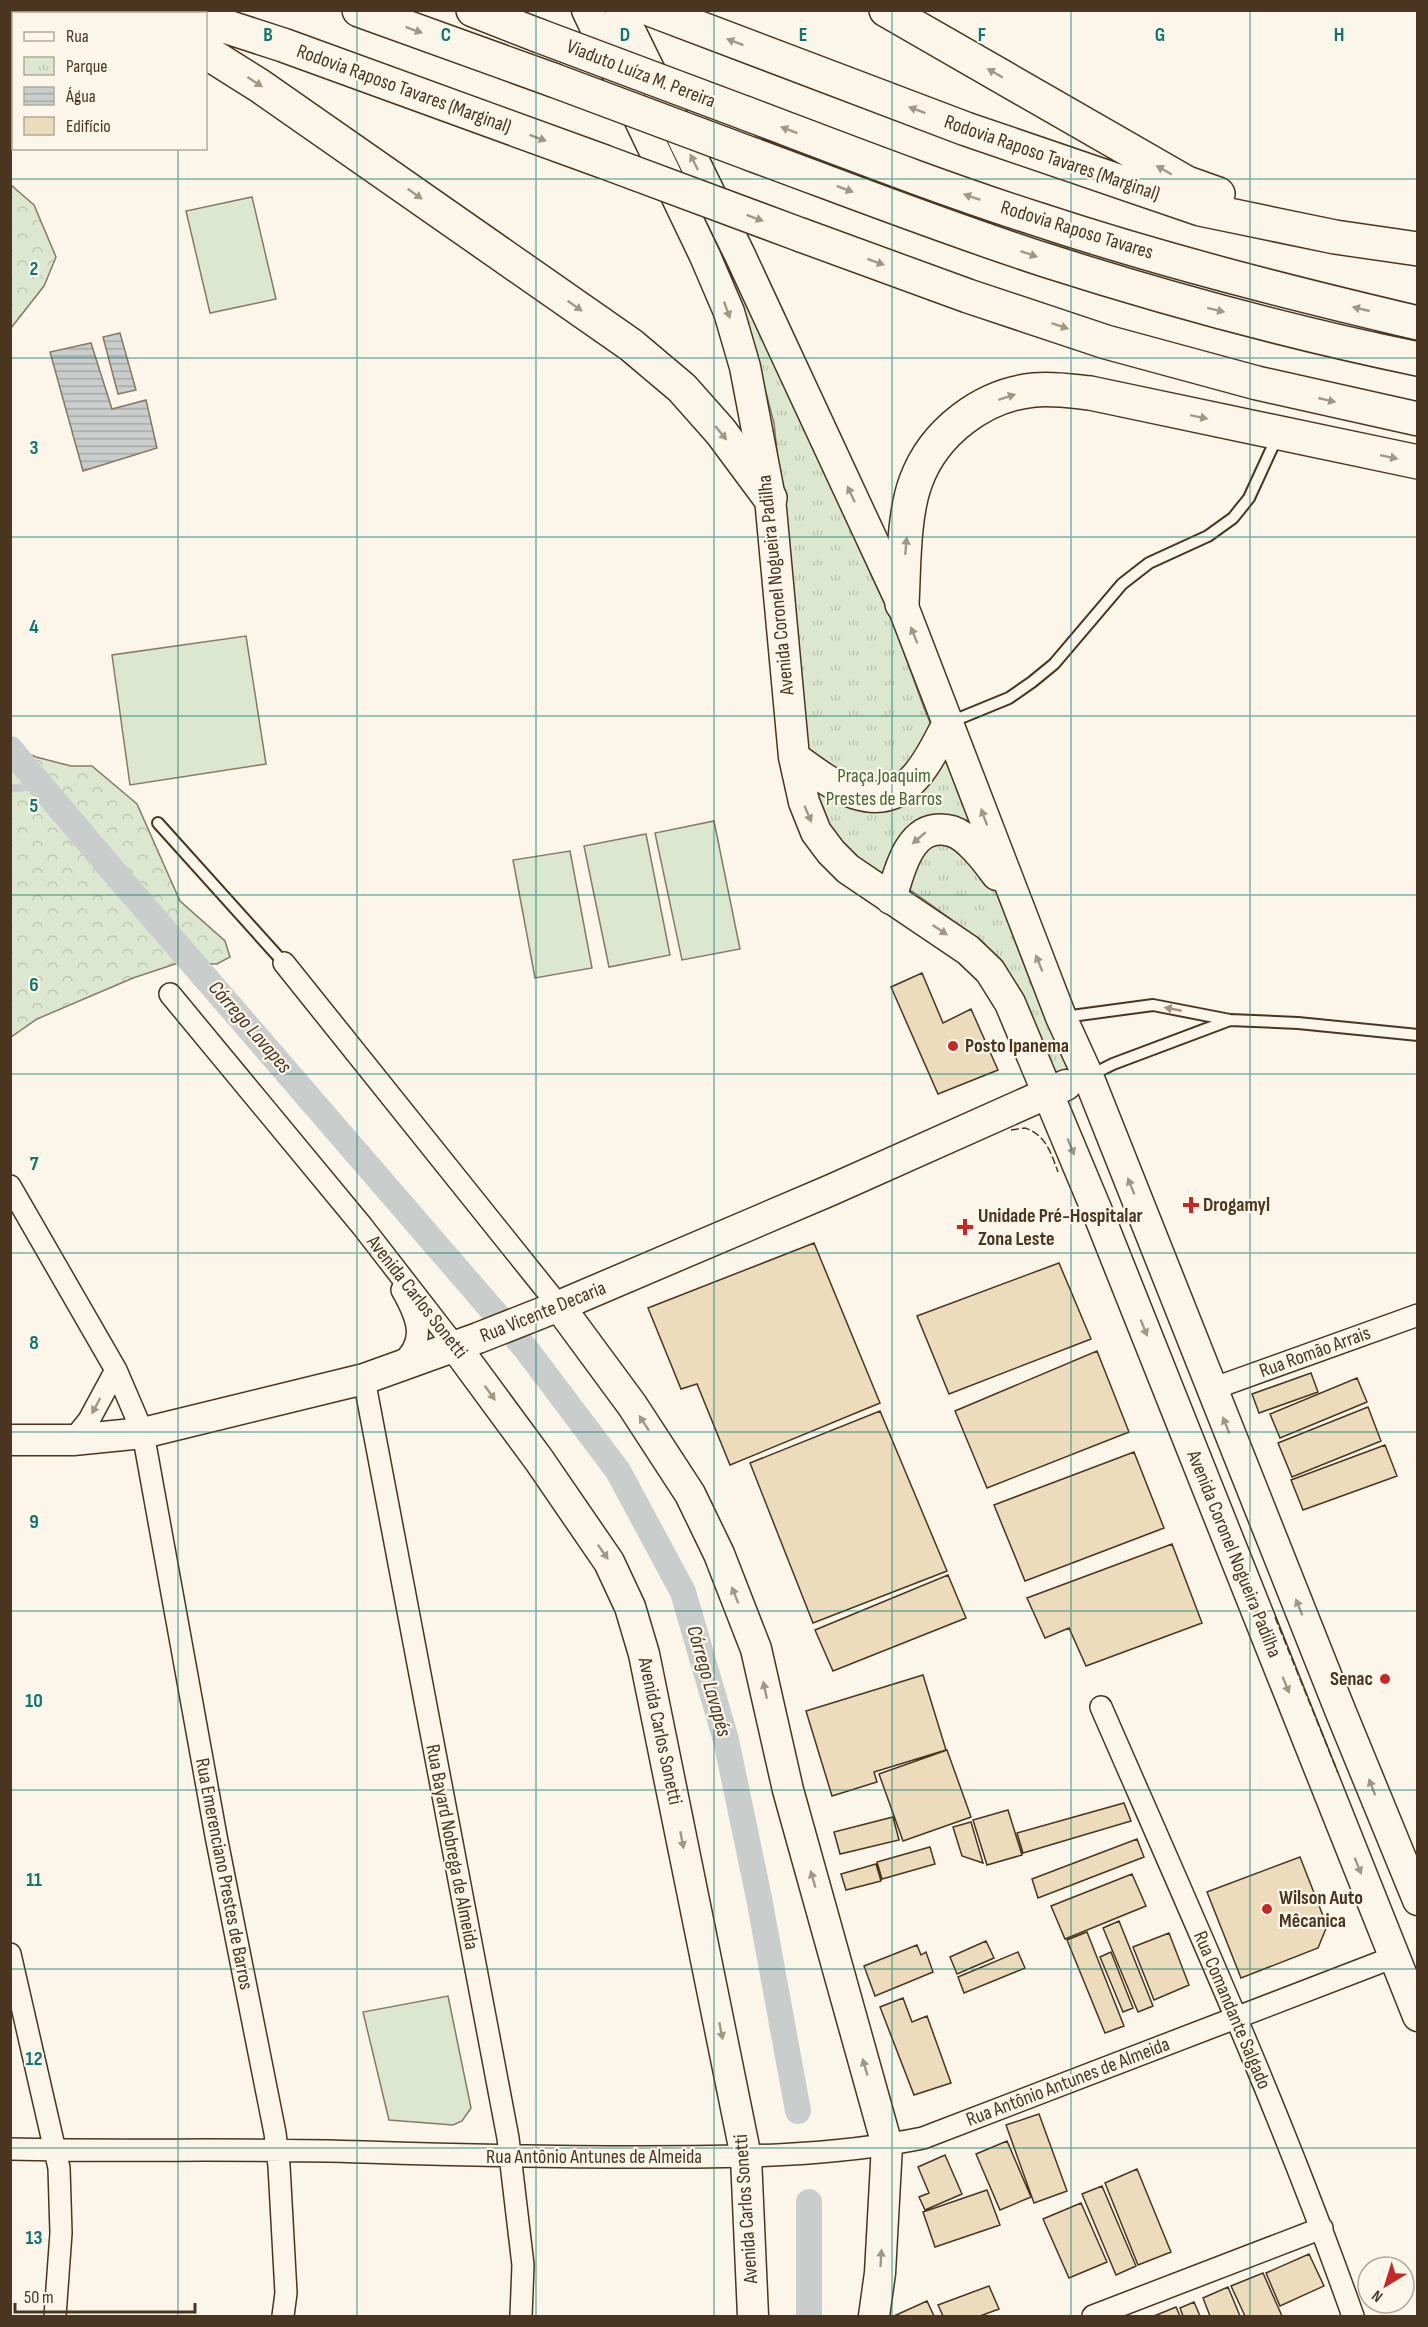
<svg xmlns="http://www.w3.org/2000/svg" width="1428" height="2327" font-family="'Sofia Sans Condensed',sans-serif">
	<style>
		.grass { fill: #dce7d0; stroke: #887966; stroke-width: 1.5 }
		.forest { fill: url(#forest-crowns); stroke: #887966; stroke-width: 1.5 }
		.park { fill: url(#park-tufts); stroke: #887966; stroke-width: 1.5 }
		.water { fill: url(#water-rules); stroke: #887966; stroke-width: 1.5 }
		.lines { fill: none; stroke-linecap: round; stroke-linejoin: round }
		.stream { stroke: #c9cecd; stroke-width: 8 }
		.canal { stroke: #c9cecd; stroke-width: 26 }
		.building { fill: #ecdcbc; stroke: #4a3520; stroke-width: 1.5 }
		.lane-casing { stroke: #4a3520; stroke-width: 14 }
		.street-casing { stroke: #4a3520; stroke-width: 24 }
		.secondary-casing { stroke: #4a3520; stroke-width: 33 }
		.highway-casing { stroke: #4a3520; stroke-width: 36 }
		.lane { stroke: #fbf6e9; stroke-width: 10 }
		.street { stroke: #fbf6e9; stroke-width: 21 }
		.secondary { stroke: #fbf6e9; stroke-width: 30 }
		.highway { stroke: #fbf6e9; stroke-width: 33 }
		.highway-bridge-casing { stroke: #4a3520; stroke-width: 36; stroke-linecap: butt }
		.highway-bridge { stroke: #fbf6e9; stroke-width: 33 }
		.fence { stroke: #4a3520; stroke-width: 1.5; stroke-dasharray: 8 3; stroke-linecap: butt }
		.oneway { fill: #a29684 }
		.grid { fill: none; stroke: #0f766e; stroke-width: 1.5; stroke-opacity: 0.55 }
		.poi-dot { fill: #c62828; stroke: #fbf6e9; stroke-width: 2 }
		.labels { text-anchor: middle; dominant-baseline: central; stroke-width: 4.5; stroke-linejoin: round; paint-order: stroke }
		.street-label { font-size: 20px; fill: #4a3520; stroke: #fbf6e9 }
		.park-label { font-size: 20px; fill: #436837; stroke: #fbf6e9 }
		.poi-label { font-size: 20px; font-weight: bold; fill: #4a3520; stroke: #fbf6e9; text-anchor: start }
		.water-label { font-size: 21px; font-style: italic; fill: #4a3520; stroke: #fbf6e9 }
		.grid-label { font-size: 20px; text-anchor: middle; font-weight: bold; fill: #0f766e; stroke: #fbf6e9; stroke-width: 4.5; stroke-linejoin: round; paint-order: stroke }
	</style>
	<defs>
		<pattern id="forest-crowns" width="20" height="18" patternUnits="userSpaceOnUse" patternTransform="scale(1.5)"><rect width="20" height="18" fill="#dce7d0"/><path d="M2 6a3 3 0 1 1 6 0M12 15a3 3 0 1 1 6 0" fill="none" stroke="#bec7b2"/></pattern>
		<pattern id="park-tufts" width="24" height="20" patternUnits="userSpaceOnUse" patternTransform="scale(1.5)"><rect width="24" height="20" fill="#dce7d0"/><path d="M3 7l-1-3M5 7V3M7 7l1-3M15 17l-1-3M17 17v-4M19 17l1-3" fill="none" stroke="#bec7b2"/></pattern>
		<pattern id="water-rules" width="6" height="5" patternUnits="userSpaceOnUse" patternTransform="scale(1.5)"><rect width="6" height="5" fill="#c9cecd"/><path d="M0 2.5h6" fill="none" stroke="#a5a8a6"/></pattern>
	</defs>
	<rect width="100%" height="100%" fill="#fbf6e9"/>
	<path class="grass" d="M252,197L276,299L210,313L186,211Z
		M246,636L266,764L130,785L112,655Z
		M714,821L740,949L682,960L655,833Z
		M646,834L670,955L609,967L584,846Z
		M570,851L592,968L535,978L513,860Z
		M448,1996L471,2108L462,2121L453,2125L389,2120L363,2012Z"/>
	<path class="forest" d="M11,185L34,205L56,257L44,286L11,328Z
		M11,746L36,757L71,766H92L137,804L180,901L225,941L230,957L217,964L178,963L133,978L37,1019L11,1037Z"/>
	<path class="park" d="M699,220L713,222L869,556L924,708L972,823L1029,977L1071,1074L1057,1078L1011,977L984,943L913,892L872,870L835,841L820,813L806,735L774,423L758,363Z"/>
	<path class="water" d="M120,333L136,390L118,394L103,337Z
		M91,343L112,409L146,400L157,448L83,471L50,352Z"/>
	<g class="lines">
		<path class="stream" d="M10,789L41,785"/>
		<path class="canal" d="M10,125L14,124
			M10,749L114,872L526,1349L618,1471L683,1592L726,1740L759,1898L798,2111
			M809,2316V2202"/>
	</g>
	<path class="building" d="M922,973L943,1023L971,1009L998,1070L938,1094L891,987Z
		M814,1243L880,1403L730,1465L697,1384L681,1389L648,1308Z
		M1059,1263L1091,1339L949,1394L917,1316Z
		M1097,1351L1129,1432L987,1488L955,1411Z
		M1311,1373L1318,1392L1259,1413L1252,1394Z
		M1357,1378L1367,1402L1280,1438L1270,1414Z
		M1368,1407L1381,1441L1292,1477L1278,1443Z
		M880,1411L947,1571L813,1623L750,1463Z
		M1385,1445L1397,1476L1303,1510L1291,1480Z
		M1134,1452L1164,1528L1025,1581L994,1505Z
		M1172,1544L1202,1623L1086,1666L1069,1628L1045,1638L1027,1598Z
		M948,1575L966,1618L833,1671L815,1630Z
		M923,1675L946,1750L874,1772L877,1782L832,1796L806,1711Z
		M947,1750L971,1817L903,1841L879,1774Z
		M1124,1803L1131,1821L1023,1853L1017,1833Z
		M1008,1810L1022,1855L987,1865L973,1820Z
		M893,1817L899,1840L840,1854L834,1832Z
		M971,1822L983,1863L962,1856L953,1827Z
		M1137,1839L1144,1857L1038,1898L1032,1879Z
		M930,1847L935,1864L882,1879L877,1862Z
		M1300,1857L1327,1926L1318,1948L1241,1978L1207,1892Z
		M876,1864L881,1881L846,1890L841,1874Z
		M1132,1874L1146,1906L1065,1939L1051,1906Z
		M1119,1921L1153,2006L1138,2012L1103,1928Z
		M1087,1932L1124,2026L1105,2033L1067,1940Z
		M1169,1933L1189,1985L1154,2000L1133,1947Z
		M986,1941L994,1958L957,1974L950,1957Z
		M917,1945L921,1955L926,1952L933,1972L875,1996L864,1966Z
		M1018,1952L1025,1968L964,1993L958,1977Z
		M1111,1952L1133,2008L1123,2012L1100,1957Z
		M903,1998L912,2022L927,2016L951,2083L914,2095L880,2007Z
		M1039,2114L1067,2191L1034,2203L1006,2125Z
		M1007,2141L1031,2197L1000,2210L976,2154Z
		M945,2155L962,2194L925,2210L919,2197L929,2193L918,2167Z
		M1137,2169L1171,2252L1138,2265L1105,2183Z
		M1102,2186L1136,2266L1116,2275L1082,2194Z
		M987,2190L1000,2225L935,2247L923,2212Z
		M1081,2203L1107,2262L1069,2278L1043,2219Z
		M1309,2254L1324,2286L1280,2306L1266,2273Z
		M1263,2273L1282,2316H1245L1231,2286Z
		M989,2286L999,2309L980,2316H943L938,2305Z
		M1228,2287L1240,2316H1210L1203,2298Z
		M927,2301L934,2316H894Z
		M1194,2302L1200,2316H1183L1180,2308Z
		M1176,2307L1180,2316H1154Z"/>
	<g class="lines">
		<g class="lane-casing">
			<path id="lane" d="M948,723L1009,698L1032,682L1054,664L1122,584L1149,563L1208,536L1233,518L1249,498L1277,437
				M158,823L284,963
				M1064,1017L1153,1005L1230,1020L1298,1023L1418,1035
				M1091,1075L1113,1064L1230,1020"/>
		</g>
		<g class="street-casing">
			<path id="street" d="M284,963L559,1306
				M170,994L362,1226L455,1346
				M10,1186L116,1370L143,1433L216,1836L275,2133L279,2166L286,2293L283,2316
				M399,1365C428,1343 418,1318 402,1290
				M364,1379L508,2138L523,2265L521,2316
				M1212,1389L1418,1315
				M73,1440L89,1420L116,1370
				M1101,1707C1189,1909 1280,2109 1353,2316
				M10,1954L59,2168L61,2233L55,2316
				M10,2149C128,2152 246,2148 364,2152C456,2155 548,2157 640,2157C735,2157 829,2157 923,2138L1394,1957
				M1093,2316L1322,2228"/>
		</g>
		<g class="secondary-casing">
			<path id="secondary" d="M587,10L705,256L729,312L745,367L770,498L794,757L804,802L816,832L831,852L848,869L968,950L990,971L1010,1003L1102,1223L1418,2016
				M620,10L739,253L902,604L1061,1017L1088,1076L1340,1710L1418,1900
				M794,757C830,784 879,821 917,775C930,760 939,740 948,723
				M891,899C899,872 909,824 946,830C955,831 964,837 970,843C980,852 989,864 997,875
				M559,1306L632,1405L690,1494L719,1554L756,1649L788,1790L887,2145L880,2273L874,2316
				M455,1346L539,1460L609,1562L630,1607L644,1654L746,2157L753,2316
				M10,1440H73L143,1433L364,1379L478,1338L559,1306L831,1190L1066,1085"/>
		</g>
		<g class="highway-casing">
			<path id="highway" d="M122,10L129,14
				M177,10L186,14
				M359,10L553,80
				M473,10L537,35
				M652,10L966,129L1200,209L1335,237L1418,249
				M886,10L1187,183L1218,194
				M206,20L283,45L602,161
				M206,52L260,86L631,345L682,388L721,432L770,498
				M745,113C843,150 940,188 1040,220C1164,261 1291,293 1418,323
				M751,154C849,190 946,228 1045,260C1167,299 1292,333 1418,359
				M801,235L968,296L1106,342L1257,383L1418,419
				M902,604C904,568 903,515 916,481C934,432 983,395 1034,390C1053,388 1071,391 1090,393L1418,462"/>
		</g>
		<use href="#lane" class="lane"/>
		<use href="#street" class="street"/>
		<use href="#secondary" class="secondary"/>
		<use href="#highway" class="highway"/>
		<g class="highway-bridge-casing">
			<path id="highway-bridge" d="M537,35L745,113
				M553,80L751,154
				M602,161L801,235"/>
		</g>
		<use href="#highway-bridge" class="highway-bridge"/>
		<path class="fence" d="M1011,1130L1025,1128C1046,1135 1051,1153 1058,1172
			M1275,1617L1338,1773"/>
	</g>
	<defs><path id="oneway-solid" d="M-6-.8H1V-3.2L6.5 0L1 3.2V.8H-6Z" transform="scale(1.5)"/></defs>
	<g class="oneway">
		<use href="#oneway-solid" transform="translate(414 30) rotate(20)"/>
		<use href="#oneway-solid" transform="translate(735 42) rotate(-159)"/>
		<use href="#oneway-solid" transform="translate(995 73) rotate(-150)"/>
		<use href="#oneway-solid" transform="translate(255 82) rotate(33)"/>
		<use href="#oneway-solid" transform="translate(917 110) rotate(-159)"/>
		<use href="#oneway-solid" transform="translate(789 130) rotate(-159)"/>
		<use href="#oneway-solid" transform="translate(538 138) rotate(20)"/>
		<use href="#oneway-solid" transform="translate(694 162) rotate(-116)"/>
		<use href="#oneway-solid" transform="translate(1164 170) rotate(-150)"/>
		<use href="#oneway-solid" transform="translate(845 189) rotate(21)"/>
		<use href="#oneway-solid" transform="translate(415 194) rotate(35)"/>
		<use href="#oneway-solid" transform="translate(972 197) rotate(-161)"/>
		<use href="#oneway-solid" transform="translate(755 218) rotate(20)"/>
		<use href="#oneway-solid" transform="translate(1029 254) rotate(19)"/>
		<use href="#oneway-solid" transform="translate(876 262) rotate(20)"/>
		<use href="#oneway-solid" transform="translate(575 306) rotate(35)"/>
		<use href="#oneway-solid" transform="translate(1361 309) rotate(-167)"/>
		<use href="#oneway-solid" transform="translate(727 310) rotate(70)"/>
		<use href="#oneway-solid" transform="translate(1216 310) rotate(14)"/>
		<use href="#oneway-solid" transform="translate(1060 326) rotate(18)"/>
		<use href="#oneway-solid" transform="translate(1007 397) rotate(-18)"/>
		<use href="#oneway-solid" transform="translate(1327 400) rotate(13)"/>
		<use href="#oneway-solid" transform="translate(1199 417) rotate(12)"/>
		<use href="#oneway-solid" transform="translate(721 433) rotate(51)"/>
		<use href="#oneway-solid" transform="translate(1389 457) rotate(12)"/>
		<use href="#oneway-solid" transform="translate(851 494) rotate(-115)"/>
		<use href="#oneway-solid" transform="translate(906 546) rotate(-85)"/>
		<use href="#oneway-solid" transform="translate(914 635) rotate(-112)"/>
		<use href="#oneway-solid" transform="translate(808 814) rotate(67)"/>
		<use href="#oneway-solid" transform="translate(984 817) rotate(-110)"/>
		<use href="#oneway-solid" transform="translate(919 838) rotate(139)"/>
		<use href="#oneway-solid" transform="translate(940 930) rotate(34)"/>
		<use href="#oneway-solid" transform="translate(1039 963) rotate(-112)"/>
		<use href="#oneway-solid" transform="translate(1173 1009) rotate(-169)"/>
		<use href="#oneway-solid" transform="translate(1071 1147) rotate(68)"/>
		<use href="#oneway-solid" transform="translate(1131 1186) rotate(-112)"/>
		<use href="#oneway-solid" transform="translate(1144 1328) rotate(68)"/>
		<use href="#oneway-solid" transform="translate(490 1393) rotate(54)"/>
		<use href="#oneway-solid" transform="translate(96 1406) rotate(118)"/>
		<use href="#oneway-solid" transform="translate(644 1423) rotate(-123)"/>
		<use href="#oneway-solid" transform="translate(1226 1425) rotate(-112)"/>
		<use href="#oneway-solid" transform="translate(603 1552) rotate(55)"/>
		<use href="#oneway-solid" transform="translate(735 1595) rotate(-112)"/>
		<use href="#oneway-solid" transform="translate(1299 1607) rotate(-112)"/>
		<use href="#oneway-solid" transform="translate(1286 1685) rotate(68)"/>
		<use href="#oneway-solid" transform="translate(765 1690) rotate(-102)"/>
		<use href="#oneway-solid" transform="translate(1372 1787) rotate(-111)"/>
		<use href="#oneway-solid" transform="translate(682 1840) rotate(79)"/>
		<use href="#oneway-solid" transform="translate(1358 1866) rotate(68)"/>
		<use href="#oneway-solid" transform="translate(813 1879) rotate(-106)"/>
		<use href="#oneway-solid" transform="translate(721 2031) rotate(79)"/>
		<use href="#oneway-solid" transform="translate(865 2067) rotate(-106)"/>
		<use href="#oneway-solid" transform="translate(881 2258) rotate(-87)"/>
	</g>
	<path class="grid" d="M178,10V14M357,10V2316M536,10V2316M714,10V2316M892,10V2316M1071,10V2316M1250,10V2316M178,148V2316M10,179H1418M10,358H1418M10,537H1418M10,716H1418M10,895H1418M10,1074H1418M10,1253H1418M10,1432H1418M10,1611H1418M10,1790H1418M10,1969H1418M10,2148H1418"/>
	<g class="poi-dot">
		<circle cx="953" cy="1046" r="6"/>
		<path d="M1188 1196h6v6h6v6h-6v6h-6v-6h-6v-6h6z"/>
		<path d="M962 1218h6v6h6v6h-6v6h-6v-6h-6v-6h6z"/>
		<circle cx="1385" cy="1679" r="6"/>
		<circle cx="1267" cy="1909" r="6"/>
	</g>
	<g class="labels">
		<g class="street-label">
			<text transform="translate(641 74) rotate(21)">Viaduto Luíza M. Pereira</text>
			<text transform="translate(404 89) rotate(20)">Rodovia Raposo Tavares (Marginal)</text>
			<text transform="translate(1052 158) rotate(19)">Rodovia Raposo Tavares (Marginal)</text>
			<text transform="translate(1077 230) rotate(17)">Rodovia Raposo Tavares</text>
			<text transform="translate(776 585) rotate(-96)">Avenida Coronel Nogueira Padilha</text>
			<text transform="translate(417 1297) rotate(52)">Avenida Carlos Sonetti</text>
			<text transform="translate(543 1312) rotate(-22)">Rua Vicente Decaria</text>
			<text transform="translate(1315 1352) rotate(-20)">Rua Romão Arrais</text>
			<text transform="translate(1234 1554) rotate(68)">Avenida Coronel Nogueira Padilha</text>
			<text transform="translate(660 1731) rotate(78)">Avenida Carlos Sonetti</text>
			<text transform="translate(452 1847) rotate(79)">Rua Bayard Nobrega de Almeida</text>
			<text transform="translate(224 1874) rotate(79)">Rua Emerenciano Prestes de Barros</text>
			<text transform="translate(1232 2010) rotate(67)">Rua Comandante Salgado</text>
			<text transform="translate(1068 2082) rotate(-21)">Rua Antônio Antunes de Almeida</text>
			<text x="594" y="2157">Rua Antônio Antunes de Almeida</text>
			<text transform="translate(746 2209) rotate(-94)">Avenida Carlos Sonetti</text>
		</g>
		<g class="park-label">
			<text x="884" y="776">Praça Joaquim<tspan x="884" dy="23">Prestes de Barros</tspan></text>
		</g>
		<g class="poi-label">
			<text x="965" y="1046">Posto Ipanema</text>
			<text x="1203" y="1205">Drogamyl</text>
			<text x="978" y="1216">Unidade Pré-Hospitalar<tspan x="978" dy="23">Zona Leste</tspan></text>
			<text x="1373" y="1679" text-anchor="end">Senac</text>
			<text x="1279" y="1898">Wilson Auto<tspan x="1279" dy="23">Mêcanica</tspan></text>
		</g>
		<g class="water-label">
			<text transform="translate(250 1027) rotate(49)">Córrego Lavapes</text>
			<text transform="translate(709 1681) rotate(74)">Córrego Lavapés</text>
		</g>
	</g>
	<g class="grid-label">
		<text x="268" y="41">B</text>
		<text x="446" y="41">C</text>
		<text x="625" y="41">D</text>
		<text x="803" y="41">E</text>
		<text x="982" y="41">F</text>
		<text x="1160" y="41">G</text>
		<text x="1339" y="41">H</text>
		<text x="34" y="275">2</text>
		<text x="34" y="454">3</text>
		<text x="34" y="633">4</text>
		<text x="34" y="812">5</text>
		<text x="34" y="991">6</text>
		<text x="34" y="1170">7</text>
		<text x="34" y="1349">8</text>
		<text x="34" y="1528">9</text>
		<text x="34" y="1707">10</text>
		<text x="34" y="1886">11</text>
		<text x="34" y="2065">12</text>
		<text x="34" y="2244">13</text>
	</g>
	<rect width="1428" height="2327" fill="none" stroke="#4a3520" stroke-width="24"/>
	<rect x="12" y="12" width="195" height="138" fill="#fbf6e9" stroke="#b4a999" stroke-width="1.5"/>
	<rect x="24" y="32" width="30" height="9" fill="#fbf6e9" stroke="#b4a999" stroke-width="1.5"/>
	<text x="66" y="42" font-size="18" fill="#4a3520">Rua</text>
	<rect x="24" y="57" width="30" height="18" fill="url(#park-tufts)" stroke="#b4a999" stroke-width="1.5"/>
	<text x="66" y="72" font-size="18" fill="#4a3520">Parque</text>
	<rect x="24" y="87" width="30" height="18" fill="url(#water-rules)" stroke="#b4a999" stroke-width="1.5"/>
	<text x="66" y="102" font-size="18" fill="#4a3520">Água</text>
	<rect x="24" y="117" width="30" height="18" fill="#ecdcbc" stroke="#b4a999" stroke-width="1.5"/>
	<text x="66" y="132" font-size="18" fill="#4a3520">Edifício</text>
	<g transform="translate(1386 2285) rotate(218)"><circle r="28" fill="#fbf6e9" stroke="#b4a999" stroke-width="1.5"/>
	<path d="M0-4.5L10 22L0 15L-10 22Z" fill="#c62828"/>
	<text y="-9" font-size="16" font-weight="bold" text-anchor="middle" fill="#4a3520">N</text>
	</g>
	<path d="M15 2303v9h180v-9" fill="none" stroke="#4a3520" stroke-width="3"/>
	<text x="24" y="2303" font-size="18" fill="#4a3520" stroke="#fbf6e9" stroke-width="4.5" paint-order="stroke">50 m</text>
</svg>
